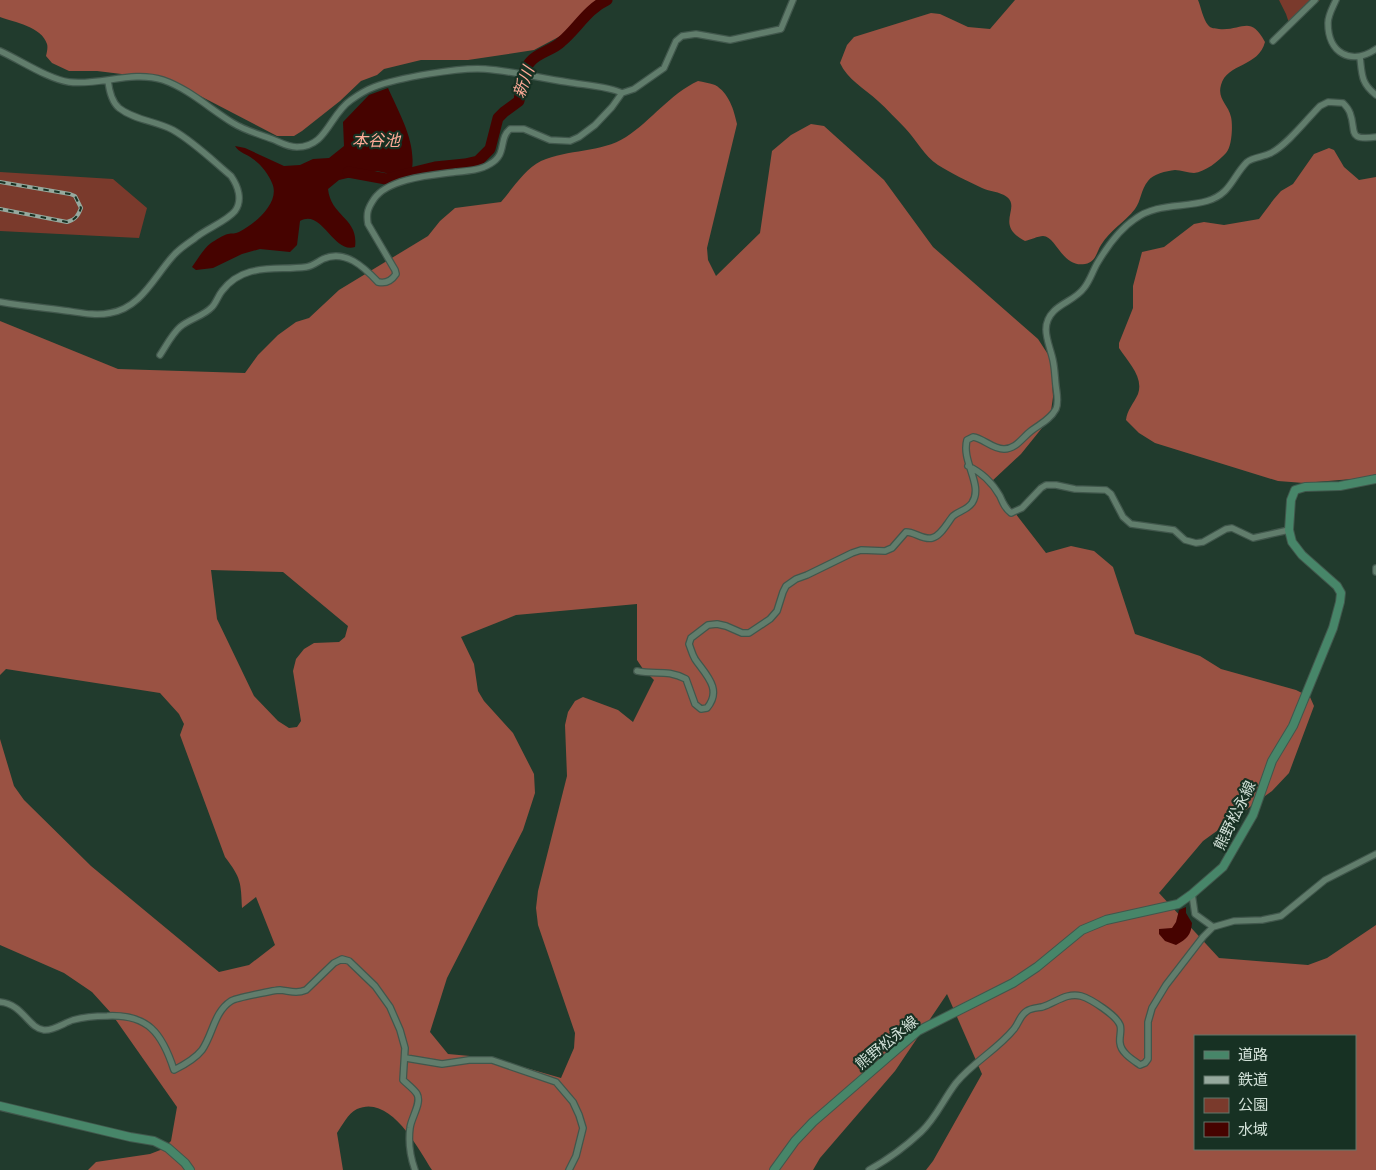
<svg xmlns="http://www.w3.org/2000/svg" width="1376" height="1170" font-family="'Noto Serif','Noto Sans JP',serif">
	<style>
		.green { fill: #7a3a2c }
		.forest { fill: #9a5243; fill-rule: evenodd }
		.water { fill: #460300 }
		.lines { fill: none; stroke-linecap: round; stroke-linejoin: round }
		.river { stroke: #460300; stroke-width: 11 }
		.street-casing { stroke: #41574c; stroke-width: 8 }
		.secondary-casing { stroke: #41574c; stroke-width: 10 }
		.street { stroke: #617d6c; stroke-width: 5.5 }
		.secondary { stroke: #478669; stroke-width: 8 }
		.rail-casing { stroke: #96a99e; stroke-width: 4 }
		.rail { stroke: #173123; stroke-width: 2; stroke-dasharray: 5.5; stroke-linecap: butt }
		.labels { text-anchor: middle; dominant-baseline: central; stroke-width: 4.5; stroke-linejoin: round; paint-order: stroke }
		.street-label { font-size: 15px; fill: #d2e1d8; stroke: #173123 }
		.water-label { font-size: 16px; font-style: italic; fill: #ffab98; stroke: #173123 }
	</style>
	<rect width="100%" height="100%" fill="#213b2d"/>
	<path class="green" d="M1279,0H1320L1290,26L1286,14Z
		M0,172L113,179L147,208L139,238L0,231Z"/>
	<path class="forest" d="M0,0H606L583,24L534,50L468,60H421L384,69L377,75L361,81L340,101L302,131L294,136H277L181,86L154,78L97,71H69L52,63L46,56C47,52 48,47 47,44C42,27 14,22 0,17Z
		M1015,0H1198C1201,7 1203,19 1208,25C1211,29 1215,28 1219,29C1243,31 1250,14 1265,42C1259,67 1227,63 1221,85C1217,99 1228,104 1231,117C1233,125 1232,147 1226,153C1219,161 1205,172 1194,173C1188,173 1181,170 1175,170C1166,171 1153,174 1148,181C1141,189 1141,201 1135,209C1125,222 1110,230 1101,245C1096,253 1096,262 1085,264C1062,268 1056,236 1043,236C1038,236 1030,240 1025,241C994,225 1021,208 1007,197C999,191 990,192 982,188C967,181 951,173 938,165C924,156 916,139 905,128C896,119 887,109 878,101C865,89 847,79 840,63L847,45L854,37L931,13L940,14L968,27L990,29Z
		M698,81C703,82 710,83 715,85C729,93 734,110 737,124L707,248L708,260L716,276L760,233L772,151L791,135L811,124L824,126L884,180L933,247L1038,339L1051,359L1053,397L1050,418L1021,454L991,482L1046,553L1071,546L1094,551L1113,567L1135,634L1200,656L1221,669L1296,690L1310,697L1314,706L1289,773L1272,791L1203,841L1159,893L1219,958L1308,965L1327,958L1376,925V1170H926L933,1161L982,1074L947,994L895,1071L820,1158L813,1170H432C418,1148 390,1094 357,1109C348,1113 342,1126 337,1133L343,1170H88L96,1162L150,1154L163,1149L171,1141L177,1107L111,1013L92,992L64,973L0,945V739L14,786L24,800L91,866L219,972L249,965L275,945L256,897L242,908C241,882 241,878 225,857L180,735L184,724L179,714L160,693L6,669L0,675V321L118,369L245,373L258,355L278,335L296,322L309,318L339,290L428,236L440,221L455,208L501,202C513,188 525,169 541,161C568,149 601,153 626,137C652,120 670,94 698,81ZM211,570L283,572L348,626L345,637L339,642L314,643L304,649L296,659L293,671L301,721L297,727L289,728L278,721L254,696L217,619ZM637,604V660L643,669L654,680L633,722L618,710L583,697L575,701L568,712L565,725L567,776L538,891L536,908L538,925L575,1033L574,1048L561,1078L492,1058L448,1054L430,1032L447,978L523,830L535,793L534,774L513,733L484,701L478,691L474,664L461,637L516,615ZM1195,1036H1355V1149H1195Z
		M1329,148L1334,150L1344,167L1359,180L1376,177V474L1364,478L1304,483L1278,481L1155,443L1139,433L1126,420C1127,410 1134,403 1138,394C1144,377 1128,362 1119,348V343L1133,308V286L1142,252L1164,247L1194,224L1204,222L1224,225L1259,219L1274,199L1281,191L1293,184L1314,154Z"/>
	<path class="water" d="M388,88C399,113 416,141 412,169L395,175L377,171L339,180L328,189C331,217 359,218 355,247C333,254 322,208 300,221L297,245L290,252L260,249L242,254L213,268L196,270L192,267C198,259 203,249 211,243C216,240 223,235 228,234C232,233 235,234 239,232C255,224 281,202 272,183C269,175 261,164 253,159C247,154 239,153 235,146L245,148L284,166L300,165L313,159L329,158L344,146L343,122L369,95Z
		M1186,907V913L1192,923C1191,935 1187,939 1176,945L1165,941L1159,934V929L1172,928L1176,922L1179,910Z"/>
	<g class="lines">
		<path class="river" d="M348,172L386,179L435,167L465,164L478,161L490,149L498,118L504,112L519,101C521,88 521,71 531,61C539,52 553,50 561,42C577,29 587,9 607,0"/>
		<g class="street-casing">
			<path id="street" d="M1336,0C1333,7 1328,15 1328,23C1328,53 1351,66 1376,49
				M1273,41L1315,0
				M0,51C20,60 48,79 69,82C100,86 132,70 163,80C189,89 210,109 233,123C246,131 259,134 272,139C280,142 287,147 297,147C327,147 329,115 351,100C358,95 366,90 374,87C397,78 460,67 485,69C512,71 540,78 567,82C583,85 608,86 622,93
				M1360,57C1362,75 1361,83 1376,95
				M0,302C23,306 45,308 68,311C82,313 96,316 110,313C141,308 154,277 173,256C179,249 187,244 194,239C205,229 226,222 235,211C243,200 238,186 231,176C212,160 194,142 173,130C156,121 134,120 119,108C111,101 109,90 108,80
				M160,355C166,346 172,334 180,327C189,319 204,316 212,307C216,303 218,296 222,291C244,262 276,271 306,267C313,266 317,262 323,259C345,249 364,267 378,282C386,284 392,280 396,274L395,270L368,224C366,213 368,208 374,199C388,178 433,175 456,172C468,171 481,170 490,164C508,154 498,139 510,129H524L550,140L570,141L579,137L595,125L612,107L622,93L634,89L664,68L676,41L682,36L696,34L730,40L781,29L793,0
				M968,466C983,473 992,482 1000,496C1003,503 1005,508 1011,513L1022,508L1041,488L1046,485H1056L1075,489L1106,490L1111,494L1123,517L1131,524L1174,530L1185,540L1196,543L1203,542L1226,529L1232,528L1253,538L1289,530
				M1376,568V572
				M637,671C657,675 666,669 686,679L695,704L701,709L707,708C723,689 705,674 695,659C692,654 691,649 689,644L691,638L708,625L717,624L726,626L742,633H749L770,619L777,611L783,592L786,586L796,579L807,575L852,553L861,550L885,551L892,548L906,532C915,532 923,540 932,538C941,536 947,523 953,516C959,511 967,510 972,503C984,485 961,462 967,440L973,437C983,438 992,449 1004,449C1016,449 1022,438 1031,431C1040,424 1050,420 1056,409C1059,402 1057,394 1056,386C1055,378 1055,369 1053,360C1049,342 1039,326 1054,311C1063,302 1076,299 1084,288C1090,281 1093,270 1098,262C1107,247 1120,229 1135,219C1156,203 1183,208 1207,201C1231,194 1232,177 1247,162C1253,157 1264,157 1271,153C1287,145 1307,119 1320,106L1328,102L1343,103C1346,106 1349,110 1350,113C1357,131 1346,141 1376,137
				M1192,894L1195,914L1213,927
				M0,1002C23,1004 28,1028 44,1030C53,1031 64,1023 73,1020C84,1017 95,1016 107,1016C148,1014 162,1033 174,1070C184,1065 195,1059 202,1050C213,1034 214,1012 231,1001C235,998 276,990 280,990C290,991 296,994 306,990L334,963L342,959L349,961L375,986L390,1007L400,1030L405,1048L403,1080C407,1084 414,1089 417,1094C422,1103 411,1118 410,1128C408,1143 410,1156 415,1170
				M406,1058L442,1064L469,1060H492L556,1082L573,1102L579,1115L583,1128L576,1156L569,1170
				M869,1170C887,1160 906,1146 921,1132C936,1118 943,1100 956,1083C973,1062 997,1050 1014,1029C1019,1023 1020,1015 1027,1011C1031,1008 1037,1008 1042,1007C1055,1003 1067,992 1081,996C1091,999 1116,1015 1120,1025C1122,1030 1119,1037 1120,1043C1121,1053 1133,1060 1140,1065L1145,1063L1148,1059V1022L1152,1008L1166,985L1203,937L1213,927L1234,921L1262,920L1281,916L1325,880L1376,854"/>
		</g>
		<g class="secondary-casing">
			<path id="secondary" d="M0,1106L130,1137L154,1141L168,1148L185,1163L190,1170
				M774,1170L795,1141L813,1122L918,1031L1013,983L1037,967L1082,930L1106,920L1178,904L1192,894L1223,867L1253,815L1272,761L1293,726L1333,628L1340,602L1341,593L1337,586L1302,555L1292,542L1289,530L1291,500L1295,490L1305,487L1340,486L1376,479"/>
		</g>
		<use href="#street" class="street"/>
		<use href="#secondary" class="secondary"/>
		<g class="rail-casing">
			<path id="rail" d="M0,182L70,194L75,196L81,208C78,216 75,220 67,222L0,209"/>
		</g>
		<use href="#rail" class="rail"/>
	</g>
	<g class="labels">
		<g class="street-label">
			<text transform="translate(1234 815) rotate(-64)">熊野松永線</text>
			<text transform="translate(886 1042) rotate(-39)">熊野松永線</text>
		</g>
		<g class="water-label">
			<text transform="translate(523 82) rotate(-70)">新川</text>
			<text x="376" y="140">本谷池</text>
		</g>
	</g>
	<rect x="1194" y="1035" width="162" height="115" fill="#173123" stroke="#62776b"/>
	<rect x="1204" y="1051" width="25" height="8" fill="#478669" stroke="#62776b"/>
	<text x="1238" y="1060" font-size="15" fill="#d2e1d8">道路</text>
	<rect x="1204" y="1076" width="25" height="8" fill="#96a99e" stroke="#62776b"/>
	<text x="1238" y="1085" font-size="15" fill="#d2e1d8">鉄道</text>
	<rect x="1204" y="1098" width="25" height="15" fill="#7a3a2c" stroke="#62776b"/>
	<text x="1238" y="1110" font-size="15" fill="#d2e1d8">公園</text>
	<rect x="1204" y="1122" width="25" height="15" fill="#460300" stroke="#62776b"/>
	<text x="1238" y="1135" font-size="15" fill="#d2e1d8">水域</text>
</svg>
